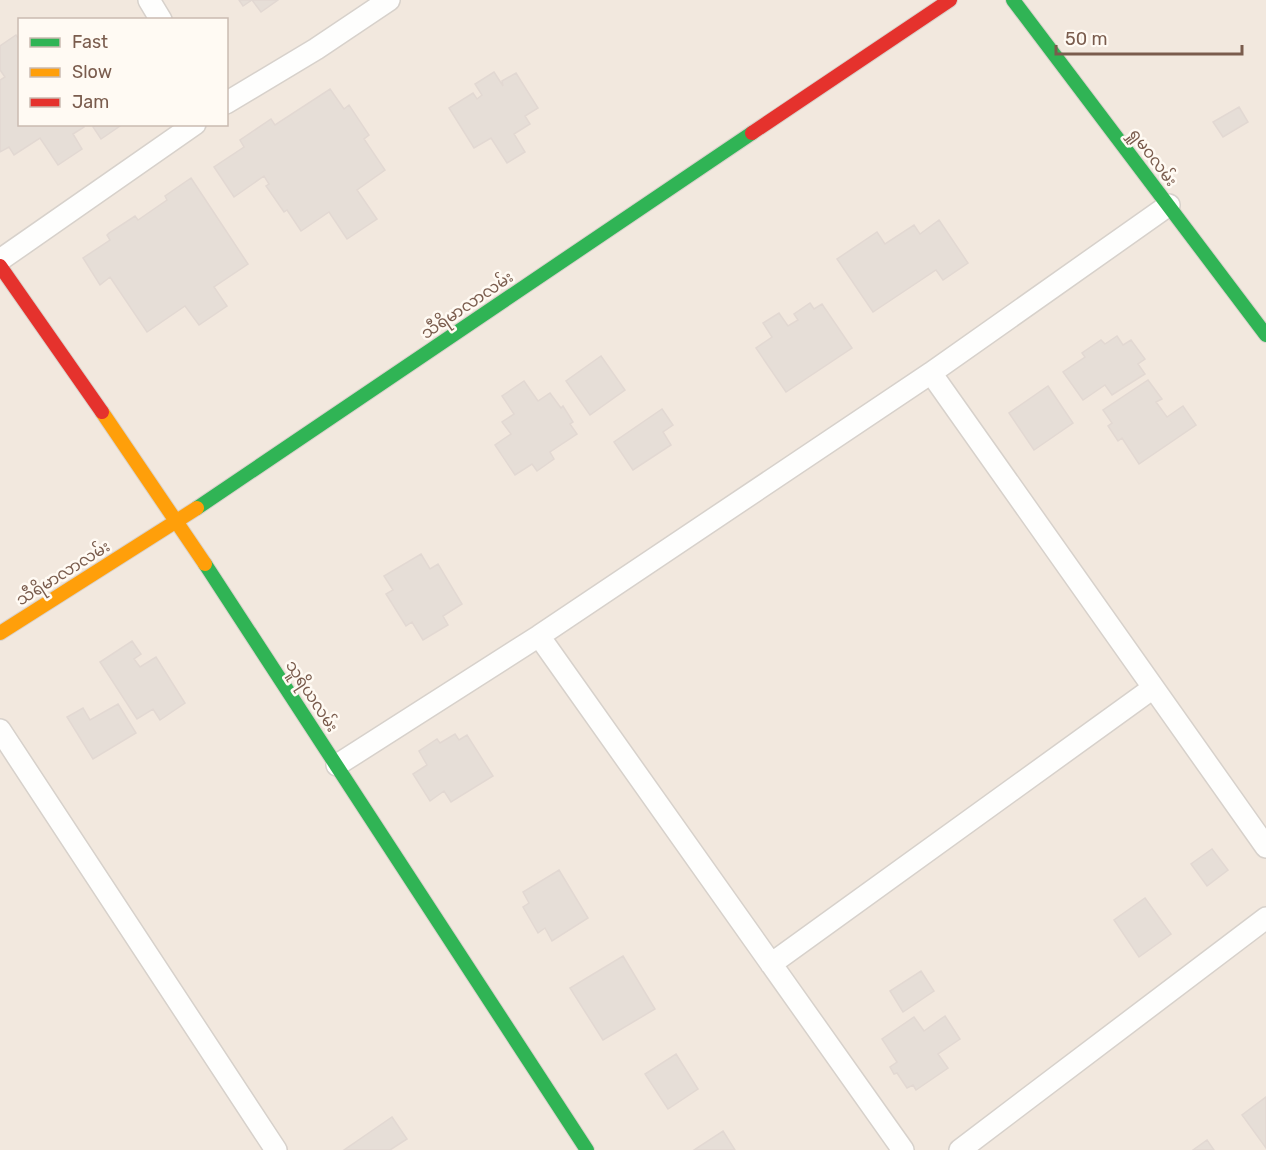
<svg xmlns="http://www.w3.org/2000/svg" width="1266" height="1150" font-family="Rubik,'Noto Sans Myanmar',sans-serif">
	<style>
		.residential { fill: #f2e8de; fill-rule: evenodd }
		.building { fill: #e6ded7; stroke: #e2d8d2; stroke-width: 1.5 }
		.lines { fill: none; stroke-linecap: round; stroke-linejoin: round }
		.street-casing { stroke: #d7d1cb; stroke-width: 24 }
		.fast-casing { stroke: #d9d2cb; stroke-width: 16 }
		.slow-casing { stroke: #d9d2cb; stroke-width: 16 }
		.jam-casing { stroke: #d9d2cb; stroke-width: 16 }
		.street { stroke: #fefefd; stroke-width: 21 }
		.fast { stroke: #30b455; stroke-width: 14 }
		.slow { stroke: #ff9f0a; stroke-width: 14 }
		.jam { stroke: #e5322d; stroke-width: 14 }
		.labels { text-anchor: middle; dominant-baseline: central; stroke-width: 5; stroke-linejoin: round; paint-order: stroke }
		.street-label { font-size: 16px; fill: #7a5c4d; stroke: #fffaf3 }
	</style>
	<rect width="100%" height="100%" fill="#f9f5f0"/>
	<path class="residential" d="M0,0H1266V1150H0ZM20,20H226V124H20Z"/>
	<path class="building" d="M239,0H278L261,12L252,0L243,6Z
		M16,35L20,41V124H82L84,127L73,134L82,149L58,165L40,138L14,155L9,147L0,152V80L5,77L0,70V46Z
		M494,72L503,86L502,81L516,73L538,108L525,116L530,124L514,134L525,152L507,163L491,138L474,148L449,108L473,93L477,99L482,95L475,84Z
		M330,89L344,109L349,105L369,135L364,139L385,170L357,190L377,219L347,239L329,212L301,231L287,210L284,212L266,186L269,184L264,176L234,197L214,167L244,147L240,140L271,119L275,125Z
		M1239,107L1248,122L1223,137L1213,122Z
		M97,124H119L120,126L101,139L93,127Z
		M191,178L248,264L214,287L227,306L199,325L185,306L147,332L110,277L100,285L83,258L110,240L107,235L109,233L135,216L138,220L167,200L165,196Z
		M939,220L968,263L943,280L936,270L873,312L837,259L877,232L885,244L914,225L920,234Z
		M810,303L814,309L822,304L852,348L786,392L756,348L772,337L763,323L779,313L788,326L798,320L794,314Z
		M1117,336L1123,345L1131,340L1145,359L1138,364L1145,374L1112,395L1105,385L1083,400L1063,372L1085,357L1082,353L1101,340L1105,344Z
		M601,356L625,390L590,415L566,381Z
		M1148,380L1162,399L1156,402L1167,417L1183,406L1196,425L1139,464L1122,438L1118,441L1108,426L1112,423L1103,410Z
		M524,381L538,401L550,393L561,408L563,406L573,422L570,424L577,434L550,452L554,459L537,471L532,464L515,475L495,445L511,434L502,422L514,414L502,396Z
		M1048,386L1073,423L1034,450L1009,413Z
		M662,409L673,425L663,432L671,445L633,470L614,442Z
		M421,554L430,569L438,564L462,604L443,616L448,625L423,640L412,622L406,626L386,594L393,590L384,576Z
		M132,641L141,654L134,659L140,667L156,657L185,703L160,720L153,709L137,719L100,662Z
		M118,704L136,733L93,759L67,717L83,708L90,720Z
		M455,734L459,740L467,735L493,776L451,802L444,791L430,801L413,774L427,765L419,751L437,739L440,743Z
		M1212,849L1228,870L1207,886L1191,864Z
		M559,870L588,918L552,941L545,928L538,933L523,907L529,903L523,892Z
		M1145,898L1171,934L1139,957L1114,920Z
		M623,956L655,1009L603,1040L570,988Z
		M921,971L934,991L903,1012L890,991Z
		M945,1016L960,1039L938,1054L948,1068L916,1090L913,1085L907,1088L897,1073L894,1074L890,1067L897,1062L882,1039L914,1017L924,1031Z
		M676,1054L698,1089L668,1109L645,1074Z
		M1266,1097V1148L1242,1115Z
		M392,1117L407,1139L390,1150H344Z
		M723,1131L735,1150H694Z
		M1207,1140L1214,1150H1193Z"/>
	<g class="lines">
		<g class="street-casing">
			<path id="street" d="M149,0L161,20
				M226,103L316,49L389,0
				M0,260L195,124
				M931,373L1266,847
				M539,636L903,1150
				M0,730L276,1150
				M337,765L539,636L931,373L1169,205
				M771,964L1153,688
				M960,1150L1266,918"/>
		</g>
		<g class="fast-casing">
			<path id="fast" d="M1013,0L1266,335
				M197,508L752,133
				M205,564L587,1150"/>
		</g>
		<g class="slow-casing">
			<path id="slow" d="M102,412L205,564
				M0,633L197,508"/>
		</g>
		<g class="jam-casing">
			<path id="jam" d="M752,133L950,0
				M0,266L102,412"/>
		</g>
		<use href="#street" class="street"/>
		<use href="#fast" class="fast"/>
		<use href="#slow" class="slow"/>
		<use href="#jam" class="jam"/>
	</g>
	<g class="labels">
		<g class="street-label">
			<text transform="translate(1153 157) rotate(53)">ရှုမဝလမ်း</text>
			<text transform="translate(467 305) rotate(-34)">သီရိမာလာလမ်း</text>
			<text transform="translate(63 573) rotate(-32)">သီရိမာလာလမ်း</text>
			<text transform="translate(312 696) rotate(57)">သူရိယလမ်း</text>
		</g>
	</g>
	<rect x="18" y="18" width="210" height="108" fill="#fffaf3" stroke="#cabbb1" stroke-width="1.5"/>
	<rect x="30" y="38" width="30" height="9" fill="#30b455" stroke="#cabbb1" stroke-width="1.5"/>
	<text x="72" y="48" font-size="18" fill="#7a5c4d">Fast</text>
	<rect x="30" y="68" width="30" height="9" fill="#ff9f0a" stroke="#cabbb1" stroke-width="1.5"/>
	<text x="72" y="78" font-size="18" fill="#7a5c4d">Slow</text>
	<rect x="30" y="98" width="30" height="9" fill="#e5322d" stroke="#cabbb1" stroke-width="1.5"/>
	<text x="72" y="108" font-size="18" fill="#7a5c4d">Jam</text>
	<path d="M1056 45v9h186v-9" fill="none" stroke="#7a5c4d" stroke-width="3"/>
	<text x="1065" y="45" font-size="18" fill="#7a5c4d" stroke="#fffaf3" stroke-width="4.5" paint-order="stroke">50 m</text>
</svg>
